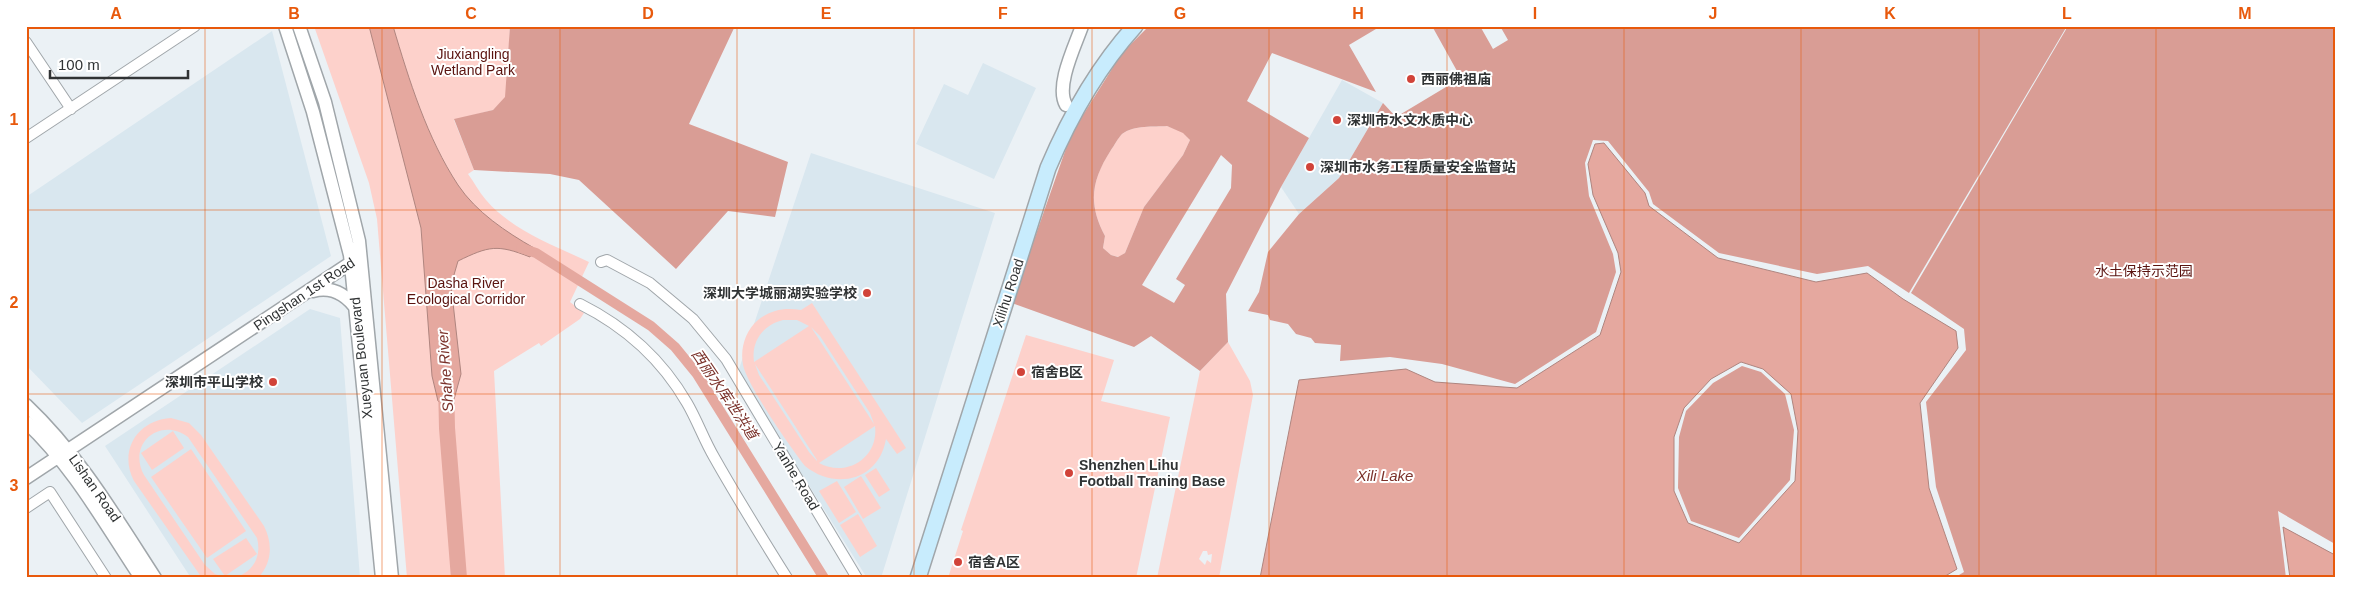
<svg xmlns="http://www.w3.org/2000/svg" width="2361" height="604" font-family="Helvetica,'Noto Sans SC',sans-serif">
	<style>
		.built { fill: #d9e7ef }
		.green { fill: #fdd1cb; fill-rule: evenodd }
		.forest { fill: #d99d95; fill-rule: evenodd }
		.water { fill: #e5a89f; stroke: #af857f; fill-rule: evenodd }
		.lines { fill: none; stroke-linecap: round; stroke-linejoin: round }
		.canal { stroke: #e5a89f; stroke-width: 10 }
		.river { stroke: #e5a89f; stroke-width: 16 }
		.minor-casing { stroke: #a0a6aa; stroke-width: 12 }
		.tertiary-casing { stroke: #a0a6aa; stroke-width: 15 }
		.secondary-casing { stroke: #a0a6aa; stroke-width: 18 }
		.minor { stroke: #fff; stroke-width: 10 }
		.tertiary { stroke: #fff; stroke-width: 12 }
		.secondary { stroke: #c8ecfd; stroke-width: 15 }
		.grid { fill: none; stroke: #e8590c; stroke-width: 1; stroke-opacity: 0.55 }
		.poi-dot { fill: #d14339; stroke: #fff; stroke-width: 2 }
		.labels { text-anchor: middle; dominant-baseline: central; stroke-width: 4; stroke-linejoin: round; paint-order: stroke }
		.park-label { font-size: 14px; fill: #5a130f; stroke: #fff }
		.poi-label { font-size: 14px; font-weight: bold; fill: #303334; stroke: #fff; text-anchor: start }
		.street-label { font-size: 14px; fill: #303334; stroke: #fff }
		.water-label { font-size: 15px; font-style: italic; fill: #7b322b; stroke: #fff }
		.neatline { fill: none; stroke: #e8590c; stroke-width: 2 }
		.grid-label { font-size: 16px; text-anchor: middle; font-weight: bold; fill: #e8590c }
	</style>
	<rect width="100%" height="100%" fill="#ebf1f5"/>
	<path class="built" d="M272,31L331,256L82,423L26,365V197Z
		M983,63L1036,88L994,179L916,144L944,84L968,95Z
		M1342,80L1383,103L1339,178L1299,214L1281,187Z
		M811,153L995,213L881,578H867L738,372Z
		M310,309L340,318L360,578H191L105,446Z"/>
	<path class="green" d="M314,26H510L506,97L493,110L454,120L474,170L468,174C474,182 479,192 486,200C512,230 553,245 589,262L570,302L584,313L580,319L541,346L539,343L494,371L505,578H407L377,219L369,183Z
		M1167,126L1183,132L1190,140L1183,155L1144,207L1125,253L1119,257L1111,255L1103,248L1105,236C1088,204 1091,180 1111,150C1114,146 1118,138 1122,134C1134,125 1154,127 1167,126Z
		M812,303L906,448L897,454L886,439C879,480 836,491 805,466C791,448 747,385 743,365C740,349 745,331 758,320C770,310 785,307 801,310ZM783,320H797L809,326L754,362C751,341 763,325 783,320ZM811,327L820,336L870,413L874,424ZM755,364L817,460V461L809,452L759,375ZM875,426C879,458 846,478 819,463Z
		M1026,335L1114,360L1101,401L1170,417L1136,578H948L963,531L961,530Z
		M1228,342L1250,381L1253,395L1219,578H1157L1200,371ZM1203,551H1207L1208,555L1212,554L1211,563L1207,560L1205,565L1199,559Z
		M171,418L189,423L201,435L264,526C273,544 272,563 258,578H234C253,572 262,557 257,538L188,437C160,416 127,444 144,475L205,565L215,574L226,578H202L134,481C118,450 138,420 171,418Z
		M173,431L184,448L152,470L141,453Z
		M191,449L246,531L207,558L151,477Z
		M876,468L890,490L879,497L865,475Z
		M861,476L881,508L863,519L844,487Z
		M837,481L856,512L839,523L819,491Z
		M858,514L877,546L860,557L840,525Z
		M246,538L257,554L225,576L213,559Z"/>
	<path class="forest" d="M510,26H735L689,124L788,162L775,217L728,211L676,269L579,180L550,174L474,170L454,119L493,110L505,97Z
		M1149,26H1381L1349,45L1376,92L1272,53L1247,101L1309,138L1281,187L1226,294L1228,342L1200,371L1151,336L1134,347L1012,303L1071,134L1122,53ZM1167,126L1183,133L1190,140L1183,155L1144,207L1125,253L1118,257L1111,255L1103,248L1105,236C1088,204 1091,181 1111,150C1114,146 1118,138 1122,134C1134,125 1154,127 1167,126ZM1221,155L1232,165L1231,188L1176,279L1185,285L1174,303L1142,285Z
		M1432,26H1480L1493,49L1508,40L1500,26H2067L1909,293L1868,266L1817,274L1719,253L1653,204L1649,192L1608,141L1593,140L1585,163L1589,196L1613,254L1616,272L1596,332L1515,384L1442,364L1390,357L1340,361L1341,345L1315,343L1311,338L1296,334L1288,324L1270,320L1268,315L1248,311L1259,292L1268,252L1299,214L1339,178L1383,103L1396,117L1446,87L1457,71Z
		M2068,26H2335V544L2278,511L2286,578H1954L1964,572L1936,487L1926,402L1966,350L1964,329L1911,293Z
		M1742,366L1761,372L1785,394L1794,430L1790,480L1739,538L1691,521L1678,488L1679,437L1686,411L1713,383Z"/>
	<path class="water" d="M369,26H393C409,80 427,138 458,185C476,212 506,232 534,248L530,257C497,244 489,246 458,261L451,285L461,374L453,403L442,405L438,401L432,376L421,228Z
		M1604,143L1645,193L1649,206L1718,258L1816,282L1867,273L1903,299L1956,331L1958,348L1920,403L1929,488L1957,569L1942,578H1260L1299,380L1406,369L1435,382L1517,388L1600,335L1621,272L1618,253L1593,195L1588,164L1595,144ZM1741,362L1763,369L1791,394L1798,431L1795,481L1739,543L1688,523L1674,491V437L1684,408L1711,379Z
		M2283,527L2335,555V578H2290Z"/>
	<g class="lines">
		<path class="canal" d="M521,248L536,253L651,326L675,347L697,374L824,578"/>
		<path class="river" d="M446,383L447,428L459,578"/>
		<g class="minor-casing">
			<path id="minor" d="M26,42L71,109
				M26,138L195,26
				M601,262L607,260L650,283L693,319L726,359L857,578
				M580,304C626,327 661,358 687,403C697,420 704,440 714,457C737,498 762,538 787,578
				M26,508L50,492L106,578"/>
		</g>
		<g class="tertiary-casing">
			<path id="tertiary" d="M285,26L313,112L350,255L382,578
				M299,26L325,102L359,241L392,578
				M1066,105C1055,86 1075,46 1082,26
				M313,291C332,286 346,294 357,310
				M26,405C79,455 116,518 155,578
				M26,422C73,466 105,524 141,578
				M26,478L355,260"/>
		</g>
		<g class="secondary-casing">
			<path id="secondary" d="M918,578L1048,168C1070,116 1097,68 1135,26"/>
		</g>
		<use href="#minor" class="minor"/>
		<use href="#tertiary" class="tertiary"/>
		<use href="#secondary" class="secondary"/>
	</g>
	<path class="grid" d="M205,26V578M382,26V578M560,26V578M737,26V578M914,26V578M1092,26V578M1269,26V578M1447,26V578M1624,26V578M1801,26V578M1979,26V578M2156,26V578M26,210H2335M26,394H2335"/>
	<g class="poi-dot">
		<circle cx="1411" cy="79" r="5"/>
		<circle cx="1337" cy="120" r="5"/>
		<circle cx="1310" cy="167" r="5"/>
		<circle cx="867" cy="293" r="5"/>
		<circle cx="1021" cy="372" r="5"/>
		<circle cx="273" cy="382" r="5"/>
		<circle cx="1069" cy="473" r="5"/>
		<circle cx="958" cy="562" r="5"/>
	</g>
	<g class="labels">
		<g class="park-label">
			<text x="473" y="54">Jiuxiangling<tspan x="473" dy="16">Wetland Park</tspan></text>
			<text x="2144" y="271">水土保持示范园</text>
			<text x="466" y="283">Dasha River<tspan x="466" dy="16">Ecological Corridor</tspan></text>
		</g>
		<g class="poi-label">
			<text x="1421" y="79">西丽佛祖庙</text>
			<text x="1347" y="120">深圳市水文水质中心</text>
			<text x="1320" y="167">深圳市水务工程质量安全监督站</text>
			<text x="857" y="293" text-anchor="end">深圳大学城丽湖实验学校</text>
			<text x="1031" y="372">宿舍B区</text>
			<text x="263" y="382" text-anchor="end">深圳市平山学校</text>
			<text x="1079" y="465">Shenzhen Lihu<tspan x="1079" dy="16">Football Traning Base</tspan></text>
			<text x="968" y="562">宿舍A区</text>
		</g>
		<g class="street-label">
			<text transform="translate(1008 293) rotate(-72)">Xilihu Road</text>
			<text transform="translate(304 294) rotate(-34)">Pingshan 1st Road</text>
			<text transform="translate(361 358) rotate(-96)">Xueyuan Boulevard</text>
			<text transform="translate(796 476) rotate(59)">Yanhe Road</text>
			<text transform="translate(95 488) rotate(55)">Lishan Road</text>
		</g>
		<g class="water-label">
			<text transform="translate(445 371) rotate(-94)">Shahe River</text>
			<text transform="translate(725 394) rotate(56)">西丽水库泄洪道</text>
			<text x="1385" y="475">Xili Lake</text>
		</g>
	</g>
	<rect width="2361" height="604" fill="none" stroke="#ffffff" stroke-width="55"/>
	<path d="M50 70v8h138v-8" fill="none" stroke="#303334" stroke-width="2.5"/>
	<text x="58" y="70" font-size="15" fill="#303334" stroke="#ffffff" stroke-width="4" paint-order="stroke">100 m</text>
	<rect x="28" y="28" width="2306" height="548" class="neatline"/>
	<g class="grid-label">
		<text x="116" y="19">A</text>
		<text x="294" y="19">B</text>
		<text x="471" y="19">C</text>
		<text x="648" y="19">D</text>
		<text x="826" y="19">E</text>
		<text x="1003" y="19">F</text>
		<text x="1180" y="19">G</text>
		<text x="1358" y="19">H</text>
		<text x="1535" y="19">I</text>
		<text x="1713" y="19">J</text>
		<text x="1890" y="19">K</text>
		<text x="2067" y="19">L</text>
		<text x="2245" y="19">M</text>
		<text x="14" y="125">1</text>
		<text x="14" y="308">2</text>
		<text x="14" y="491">3</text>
	</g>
</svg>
